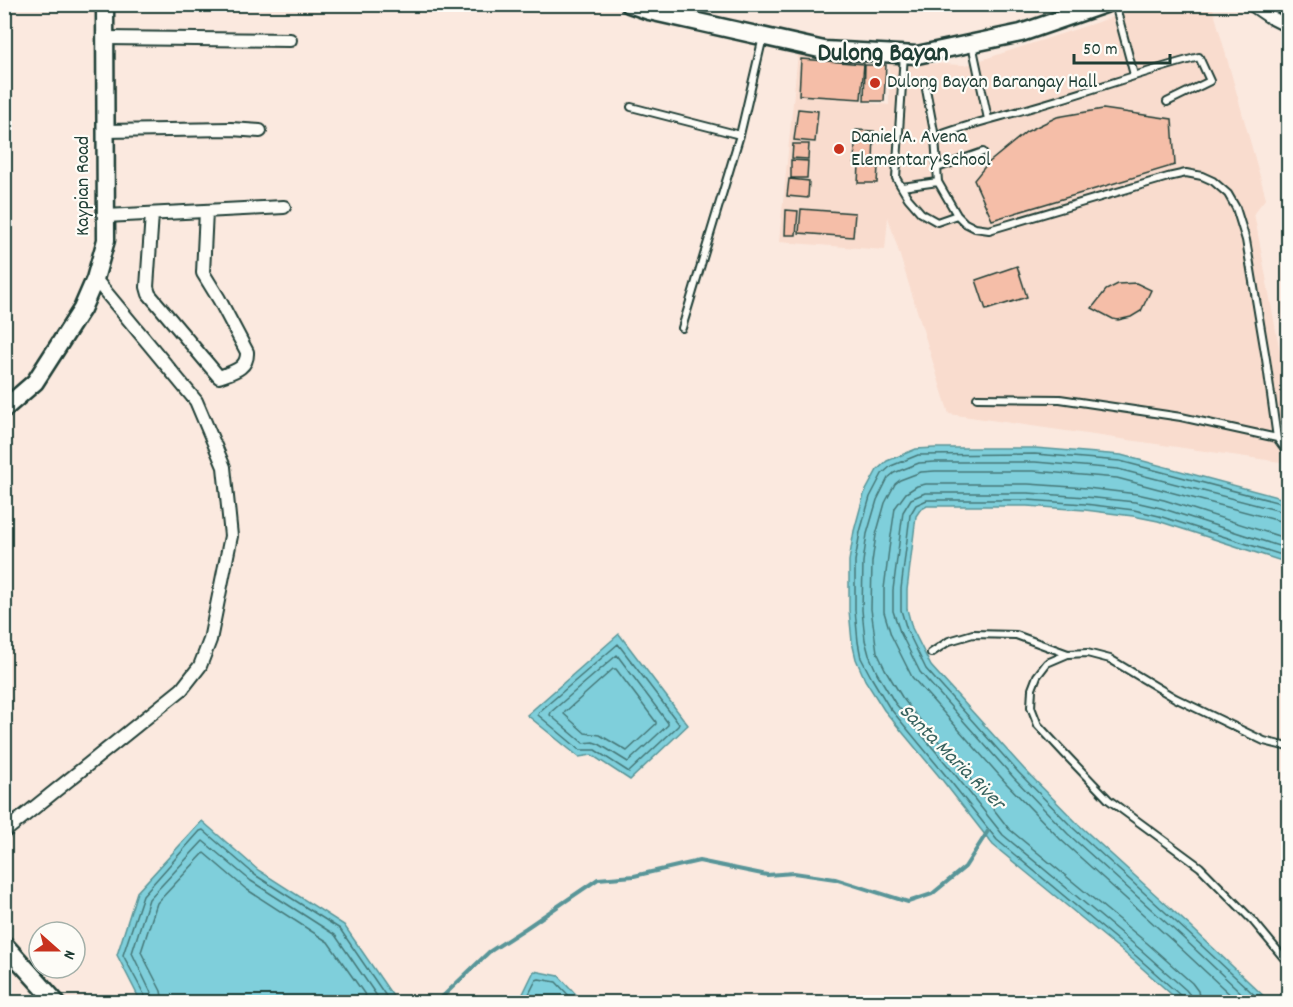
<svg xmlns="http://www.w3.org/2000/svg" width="1293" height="1007" font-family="Dekko,sans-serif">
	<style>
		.built { fill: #f9dcce }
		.water { fill: #7fcfdb; stroke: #599598; stroke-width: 1.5 }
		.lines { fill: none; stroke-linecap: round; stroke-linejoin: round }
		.shore { stroke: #457777; stroke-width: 1.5 }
		.stream { stroke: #599598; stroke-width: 4 }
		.building { fill: #f5bea8; stroke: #1f3d34; stroke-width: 1.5 }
		.lane-casing { stroke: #1f3d34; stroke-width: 10 }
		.street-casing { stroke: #1f3d34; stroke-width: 16 }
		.secondary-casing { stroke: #1f3d34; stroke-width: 21 }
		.lane { stroke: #fdfcf7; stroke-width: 6 }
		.street { stroke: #fdfcf7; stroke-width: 12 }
		.secondary { stroke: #fdfcf7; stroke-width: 16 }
		.poi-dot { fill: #c8321e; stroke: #fdfcf7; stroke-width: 2 }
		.labels { text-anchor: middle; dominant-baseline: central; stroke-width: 4.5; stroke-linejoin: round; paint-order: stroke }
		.poi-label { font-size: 20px; fill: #1f3d34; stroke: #fdfcf7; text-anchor: start }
		.street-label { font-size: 20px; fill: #1f3d34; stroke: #fdfcf7 }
		.water-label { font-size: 21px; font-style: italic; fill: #37625e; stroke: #fdfcf7 }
		.district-label { font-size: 26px; font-weight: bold; fill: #1f3d34; stroke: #fdfcf7 }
	</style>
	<rect width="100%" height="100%" fill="#fbe9df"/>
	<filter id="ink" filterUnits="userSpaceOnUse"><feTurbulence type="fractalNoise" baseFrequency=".0167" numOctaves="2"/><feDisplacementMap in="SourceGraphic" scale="12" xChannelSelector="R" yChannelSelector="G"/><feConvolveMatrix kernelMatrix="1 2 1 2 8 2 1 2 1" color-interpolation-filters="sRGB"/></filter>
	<g filter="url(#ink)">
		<path class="built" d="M1150,5H1212L1266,198L1254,213L1288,395V463L949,414L888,217L885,250L779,242L798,53L865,59L862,102L889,105V62L966,65Z"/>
		<path class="water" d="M935,448H1035L1121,455L1288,500V563L1158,521L1133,516L1085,510L1027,506H927L920,510L916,516L907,590V609L912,628L931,666L1024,769L1078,824L1191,927L1270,1002H1180L1133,960L993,845L943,781L884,710L865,680L856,659L852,642L849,610V561L854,531L864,494L877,470L887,461L916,449Z
			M619,634L688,725L630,780L592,755L579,757L527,715Z
			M202,821L258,870L344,925L397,1002H141L117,955L137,892Z
			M534,971L559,976L583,1002H519Z"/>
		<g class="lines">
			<path class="shore" d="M618,644L679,724L678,726L629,772L595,750H580L538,715L539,712Z
				M617,655L668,723V725L628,762L599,744L593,742L583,743L550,715L551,712Z
				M616,669L656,722V724L627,751L600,735L585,733L564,714L565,712L613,669Z
				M146,1002V998L123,955L143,895L200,831L203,830L255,875L340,929L390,1002
				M154,1002L152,995L132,953L149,899L203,841L251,881L335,935L381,1002
				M163,1002L161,991L141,952L157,903L204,853L246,889L328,942L370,1002
				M525,1002L536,980L539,979L556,982L575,1002
				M1184,1002L1181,996L1136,956L997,840L947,777L889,707L871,677L861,658L858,642L855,610V561L860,532L870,497L882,474L891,466L918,455L1035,454L1120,461L1288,505
				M1191,1002L1190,995L1186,990L1141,950L1003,835L953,772L895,703L877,673L869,655L865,640L862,610L863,562L867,534L877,500L888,478L894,473L919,463L935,462H1035L1118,469L1288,513
				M1200,1002L1198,991L1192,983L1147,943L1009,829L960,766L914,713L902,697L885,669L877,652L871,609L872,562L876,535L885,503L895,484L900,480L921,472L935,471H1034L1117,478L1280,521L1288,522
				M1238,1002L1176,944L1061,840L1007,784L912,677L891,635L884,612V589L889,549L895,508L906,493L917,486L926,484H1028L1087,488L1137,494L1164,500L1288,539
				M1251,1002L1182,937L1068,834L1014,778L920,672L900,632L893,611V590L903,512L911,499L925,493H1028L1086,497L1135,502L1161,508L1288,549
				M1262,1002L1187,932L1073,828L1019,773L926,669L907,630L901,610V589L910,515L916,505L927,500H1027L1085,504L1134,510L1159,516L1288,557"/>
			<path class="stream" d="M437,1002L489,952L526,928L598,879L634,876L699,861L767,875L794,873L835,879L908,902L932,894L965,867L988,831"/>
		</g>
		<path class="building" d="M801,59L864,64L861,99L799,95Z
			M865,65H886L884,101H864Z
			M798,109L818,111L815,142L794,140Z
			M1103,109L1172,119L1175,165L992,220L974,180L987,164L1026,132L1057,117Z
			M856,130L874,131L873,164L854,163Z
			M793,144H809L808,159L792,158Z
			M791,160L808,161L807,178H791Z
			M859,165L878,166L877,183H858Z
			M789,179L809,181L808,198L787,196Z
			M801,209L855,213L853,237L799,233Z
			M786,210L798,211L796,235H785Z
			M1017,266L1027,297L986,310L976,280Z
			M1136,283L1151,290L1141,311L1131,317L1118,320L1113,319L1092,308L1106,290L1118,284Z"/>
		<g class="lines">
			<g class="lane-casing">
				<path id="lane" d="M1115,4L1134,75
					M972,44L988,119
					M904,54L896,178L908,198L921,213L937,222L957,215
					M926,89L935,137L938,182L957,215L965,223L975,228L989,230L1168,177L1186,173L1202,176L1213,181L1228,194L1236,208L1246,240L1266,359L1277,438L1288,453
					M631,107L740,135
					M935,137C965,125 996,118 1027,109C1085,93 1141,72 1199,57L1210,81L1167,102
					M937,168L983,152
					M902,187L938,182
					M682,328L740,135L763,37
					M977,398L1060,399L1181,417L1277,438
					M931,653L949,641L973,634L1016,635L1068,654
					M1288,747L1264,741L1175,698L1110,659L1087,653L1068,654L1047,663L1037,676L1032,689L1031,707L1038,725L1065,754L1109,800L1200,867L1254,922L1288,963"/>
			</g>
			<g class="street-casing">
				<path id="street" d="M1251,4L1270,17L1288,26
					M105,38L290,40
					M105,131L231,129L260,131
					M152,214L147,287L149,294L219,377C232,372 248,369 247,352L219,299L203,273L206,211
					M106,216L284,207
					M4,832L182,689L200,666L210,640L231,536L224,467L196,401L95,279"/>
			</g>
			<g class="secondary-casing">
				<path id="secondary" d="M629,4L649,11L824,50L917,55L1021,33L1105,4
					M4,409L35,382L82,309L95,279L106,240L105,4
					M4,944L56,1002"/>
			</g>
			<use href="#lane" class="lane"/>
			<use href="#street" class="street"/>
			<use href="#secondary" class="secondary"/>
		</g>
	</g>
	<g class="poi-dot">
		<circle cx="875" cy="83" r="6"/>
		<circle cx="839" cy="149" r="6"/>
	</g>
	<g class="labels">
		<g class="poi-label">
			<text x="887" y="83">Dulong Bayan Barangay Hall</text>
			<text x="851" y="138">Daniel A. Avena<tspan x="851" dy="23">Elementary School</tspan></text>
		</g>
		<g class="street-label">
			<text transform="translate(84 186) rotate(-90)">Kaypian Road</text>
		</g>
		<g class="water-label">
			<text transform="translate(951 758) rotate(45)">Santa Maria River</text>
		</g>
		<g class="district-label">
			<text x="883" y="54">Dulong Bayan</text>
		</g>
	</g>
	<rect width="1293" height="1007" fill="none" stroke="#fdfcf7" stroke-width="24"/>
	<rect x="12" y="12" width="1269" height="983" fill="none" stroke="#1f3d34" stroke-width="2" filter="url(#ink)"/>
	<g transform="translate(57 950) rotate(111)"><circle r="28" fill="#fdfcf7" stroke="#a4b0a9" stroke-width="1.5"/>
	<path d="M0-4.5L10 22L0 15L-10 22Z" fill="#c8321e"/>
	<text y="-9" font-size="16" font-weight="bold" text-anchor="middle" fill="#1f3d34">N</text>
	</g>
	<path d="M1074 54v9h96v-9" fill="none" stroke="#1f3d34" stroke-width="3"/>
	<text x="1083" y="54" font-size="18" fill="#1f3d34" stroke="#fdfcf7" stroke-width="4.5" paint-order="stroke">50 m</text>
</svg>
